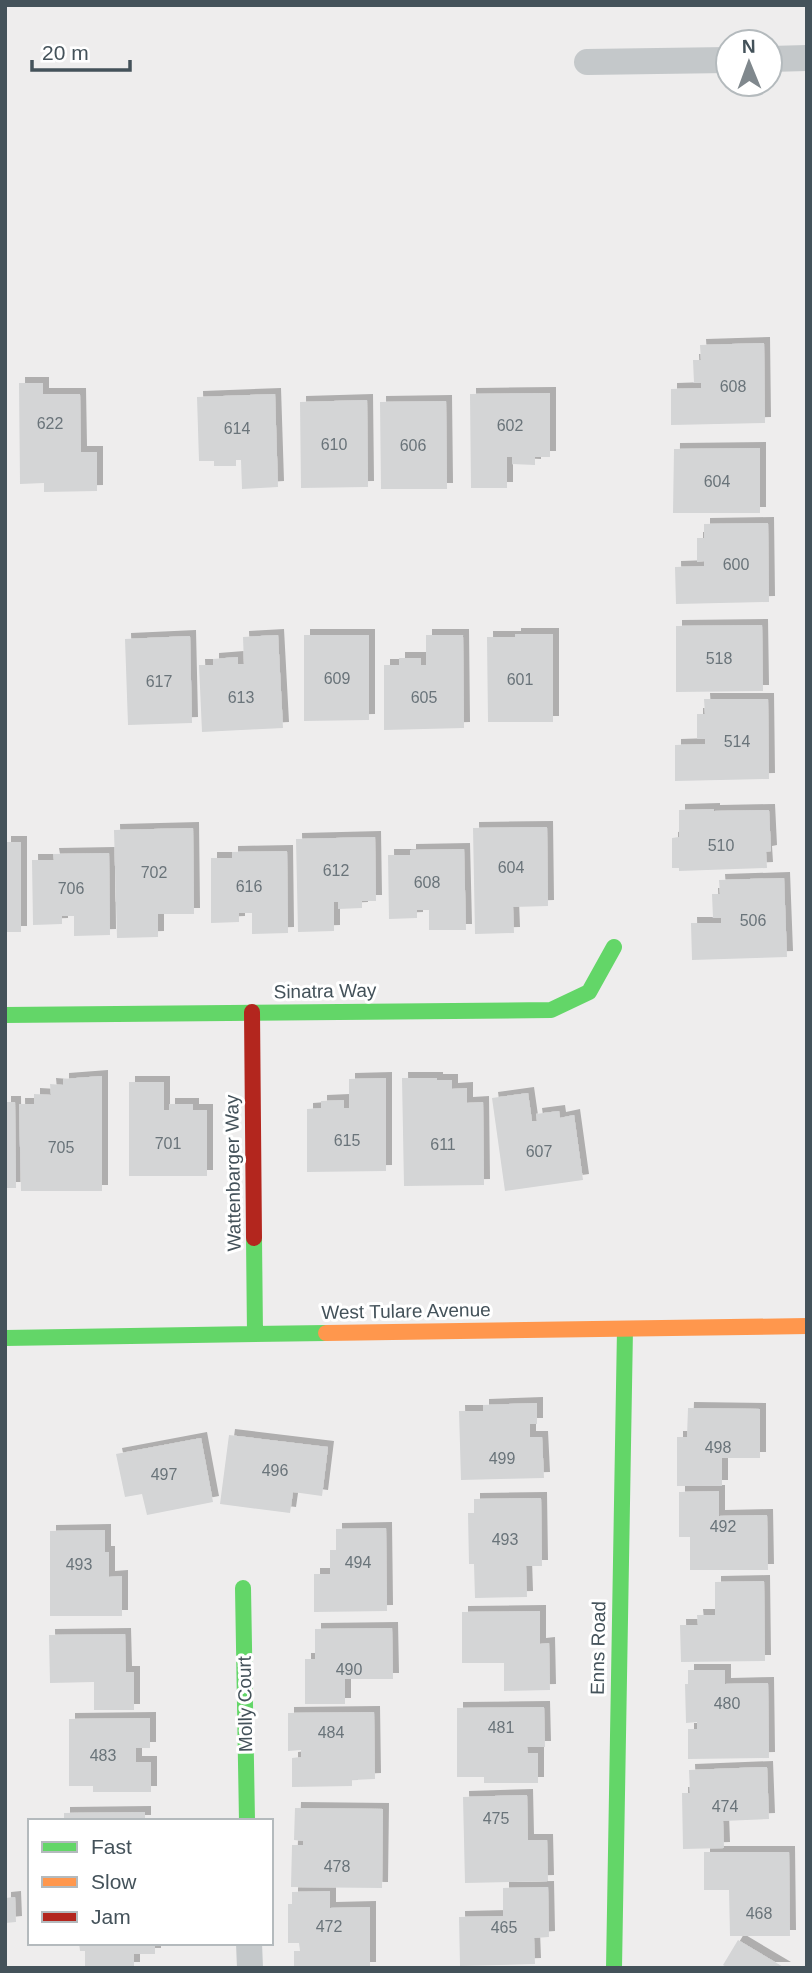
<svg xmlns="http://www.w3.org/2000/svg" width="812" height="1973" font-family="Helvetica,sans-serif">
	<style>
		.building { fill: #d4d5d6; filter: url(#shadow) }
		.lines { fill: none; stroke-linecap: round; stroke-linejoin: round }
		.street { stroke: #c4c8ca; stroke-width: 26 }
		.fast { stroke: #63d668; stroke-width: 16 }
		.slow { stroke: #ff974d; stroke-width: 16 }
		.jam { stroke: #b3261e; stroke-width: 16 }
		.labels { text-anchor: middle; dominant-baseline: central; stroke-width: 6; stroke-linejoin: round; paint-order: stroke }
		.number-label { font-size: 16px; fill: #6a747a }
		.street-label { font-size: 19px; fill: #44525a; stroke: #fff }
	</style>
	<defs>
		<filter id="shadow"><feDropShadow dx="6" dy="-6" stdDeviation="0" flood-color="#0004"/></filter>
	</defs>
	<rect width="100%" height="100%" fill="#eeeded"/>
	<path class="building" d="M764,343L765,423L671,425V389L701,388V383H694L693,360H701L700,345Z
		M19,383H43V394H80L81,452H97V491L44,492V483L20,484Z
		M550,393V457H535V465L512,464V457H507V488H471L470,394Z
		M275,394L278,487L242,489L241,460H236V466H214V461H199L197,397Z
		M367,400L368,487L301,488L300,402Z
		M446,401L447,489H381L380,402Z
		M760,448V513H673L674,449Z
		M768,523L769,602L676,604L675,567L704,566V561L697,562V538H704V524Z
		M762,625L763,691L676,692V626Z
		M515,634H553V722H488L487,637H515Z
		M278,635L283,728L202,732L199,665H213V659L238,657V664H244L243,637Z
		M304,635H369V720L304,721Z
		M426,635H463L464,728L384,730V665H399V658H421V665H426Z
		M190,636L192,723L128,725L125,639Z
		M704,699H768L769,779L675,781V745L705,744V739H697V714H705Z
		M714,809V811L769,810L771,851L766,852L767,868L679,871V868H672V838L679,837V810Z
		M547,827L548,906L513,907L514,933L475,934L473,828Z
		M193,828L194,914H158V937L117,938L114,830Z
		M375,837L376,901H362V908L338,909V902H334V931L298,932L296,839Z
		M5,842H21V932H5Z
		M464,849L466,930H429V910H417V918L389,919L388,855H410V850Z
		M287,851L288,933L252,934V913H239V922L211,923V858H232V852Z
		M109,853L110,935L74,936V916H62V924L33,925L32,860H54L53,854Z
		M784,878L787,957L692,960L691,923H721V918H713L712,894H720L719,880Z
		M102,1076V1191H21L19,1104H34V1094L51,1095L50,1084L63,1085V1079Z
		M386,1078V1171L307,1172V1109L321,1108V1101L344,1100V1108H349V1079Z
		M402,1078H437V1080H452V1089L467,1088V1103L483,1102L484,1185L404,1186Z
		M129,1082H164V1110H169V1104H193V1110H207V1176H129Z
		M528,1093L532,1121H537L536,1114L559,1111L560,1118L574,1115L583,1180L505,1191L492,1098Z
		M5,1102H15L16,1188H5Z
		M537,1403V1424H530V1437H542L544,1478L461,1480L459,1411H483V1405Z
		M688,1408L760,1409V1458H722V1486H677V1437H687Z
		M229,1435L328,1447L322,1496L293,1492L290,1513L220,1504Z
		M201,1438L213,1502L147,1515L142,1494L125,1497L116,1454Z
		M719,1491V1516L767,1515L768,1570H690V1537H679V1492Z
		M541,1498L542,1566H526L527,1597L475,1598L474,1564H469L468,1513H474V1499Z
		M386,1528L387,1611L314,1612V1574H330V1550H336V1529Z
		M105,1530V1552H109V1577L122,1576V1616H50V1531Z
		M764,1581L765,1661L681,1662L680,1625H698L697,1615H715V1582Z
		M540,1611V1644L549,1643L550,1690L504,1691V1663H462V1612Z
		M392,1628L393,1679H345V1704H305V1659H315V1629Z
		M125,1634L126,1672H134V1710H94V1682L50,1683L49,1635Z
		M688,1670H725V1684L768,1683L769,1758L688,1759V1729H697V1722L686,1723L685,1684H688Z
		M544,1707L545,1747H527L528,1753H538V1783H484V1777H457V1708Z
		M374,1712L375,1779L352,1780V1786L292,1787V1758L301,1757V1750L288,1751V1713Z
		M150,1718V1748H136V1762H151V1792H93V1786H69V1719Z
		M767,1767L769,1819L723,1821L724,1848L683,1849L682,1793H690L689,1770Z
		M527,1795L528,1840H547L548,1881L465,1883L463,1797Z
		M295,1808L383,1809L382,1888L291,1887L292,1845H303V1841L294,1840Z
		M145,1812V1821H64V1813Z
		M704,1852H789L790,1936H730L729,1890H704Z
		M548,1887L549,1937L534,1938L535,1964L460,1966L459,1917L503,1916V1888Z
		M330,1891V1908L370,1907V1968H294V1951H300L299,1943H288V1904H292V1892Z
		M15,1897L16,1922L5,1923V1898Z
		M738,1940L785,1968H728L723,1965Z
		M79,1943H155V1954H134V1968H85V1951H80Z"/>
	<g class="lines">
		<path class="street" d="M770,59L807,58
			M587,62L728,60
			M249,1943L250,1968"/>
		<path class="fast" d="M5,1015L551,1010L589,992L614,947
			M254,1238L255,1334
			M5,1338L326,1333
			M243,1588L247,1821
			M614,1968L625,1329"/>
		<path class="slow" d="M326,1333L807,1326"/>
		<path class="jam" d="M252,1012L254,1238"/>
	</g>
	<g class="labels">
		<g class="number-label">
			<text x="733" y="386">608</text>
			<text x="50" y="423">622</text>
			<text x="510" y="425">602</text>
			<text x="237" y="428">614</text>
			<text x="334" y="444">610</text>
			<text x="413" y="445">606</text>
			<text x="717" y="481">604</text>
			<text x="736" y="564">600</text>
			<text x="719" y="658">518</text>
			<text x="337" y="678">609</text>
			<text x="520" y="679">601</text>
			<text x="159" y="681">617</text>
			<text x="241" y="697">613</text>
			<text x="424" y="697">605</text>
			<text x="737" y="741">514</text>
			<text x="721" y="845">510</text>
			<text x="511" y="867">604</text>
			<text x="336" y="870">612</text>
			<text x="154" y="872">702</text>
			<text x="427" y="882">608</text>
			<text x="249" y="886">616</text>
			<text x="71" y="888">706</text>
			<text x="753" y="920">506</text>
			<text x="347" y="1140">615</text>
			<text x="168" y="1143">701</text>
			<text x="443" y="1144">611</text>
			<text x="61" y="1147">705</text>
			<text x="539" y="1151">607</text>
			<text x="718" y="1447">498</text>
			<text x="502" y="1458">499</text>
			<text x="275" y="1470">496</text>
			<text x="164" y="1474">497</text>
			<text x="723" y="1526">492</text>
			<text x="505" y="1539">493</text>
			<text x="358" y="1562">494</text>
			<text x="79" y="1564">493</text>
			<text x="349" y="1669">490</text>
			<text x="727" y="1703">480</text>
			<text x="501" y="1727">481</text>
			<text x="331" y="1732">484</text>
			<text x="103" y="1755">483</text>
			<text x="725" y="1806">474</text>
			<text x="496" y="1818">475</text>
			<text x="337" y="1866">478</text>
			<text x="759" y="1913">468</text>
			<text x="329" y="1926">472</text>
			<text x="504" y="1927">465</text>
		</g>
		<g class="street-label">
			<text transform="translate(325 991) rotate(-1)">Sinatra Way</text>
			<text transform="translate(233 1173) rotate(-91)">Wattenbarger Way</text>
			<text transform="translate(406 1311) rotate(-1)">West Tulare Avenue</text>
			<text transform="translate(598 1648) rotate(-89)">Enns Road</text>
			<text transform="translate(245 1704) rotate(-91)">Molly Court</text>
		</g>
	</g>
	<rect width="812" height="1973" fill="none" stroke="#44525a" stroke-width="14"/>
	<rect x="28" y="1819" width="245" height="126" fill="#ffffff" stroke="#b4babd" stroke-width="2"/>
	<rect x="42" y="1842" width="35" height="10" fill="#63d668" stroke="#b4babd" stroke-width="2"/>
	<text x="91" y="1854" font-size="21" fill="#44525a">Fast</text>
	<rect x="42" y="1877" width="35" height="10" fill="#ff974d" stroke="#b4babd" stroke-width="2"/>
	<text x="91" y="1889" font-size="21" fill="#44525a">Slow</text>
	<rect x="42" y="1912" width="35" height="10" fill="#b3261e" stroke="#b4babd" stroke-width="2"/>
	<text x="91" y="1924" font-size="21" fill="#44525a">Jam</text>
	<g transform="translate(749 63) rotate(359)"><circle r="33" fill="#ffffff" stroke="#b4babd" stroke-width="2"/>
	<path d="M0-5L12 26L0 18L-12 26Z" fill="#80888d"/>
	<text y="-10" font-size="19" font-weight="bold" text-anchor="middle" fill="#44525a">N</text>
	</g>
	<path d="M32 60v10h98v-10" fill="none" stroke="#44525a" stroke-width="3.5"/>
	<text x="42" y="60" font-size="21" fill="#44525a" stroke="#ffffff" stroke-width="5" paint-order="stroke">20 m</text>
</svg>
